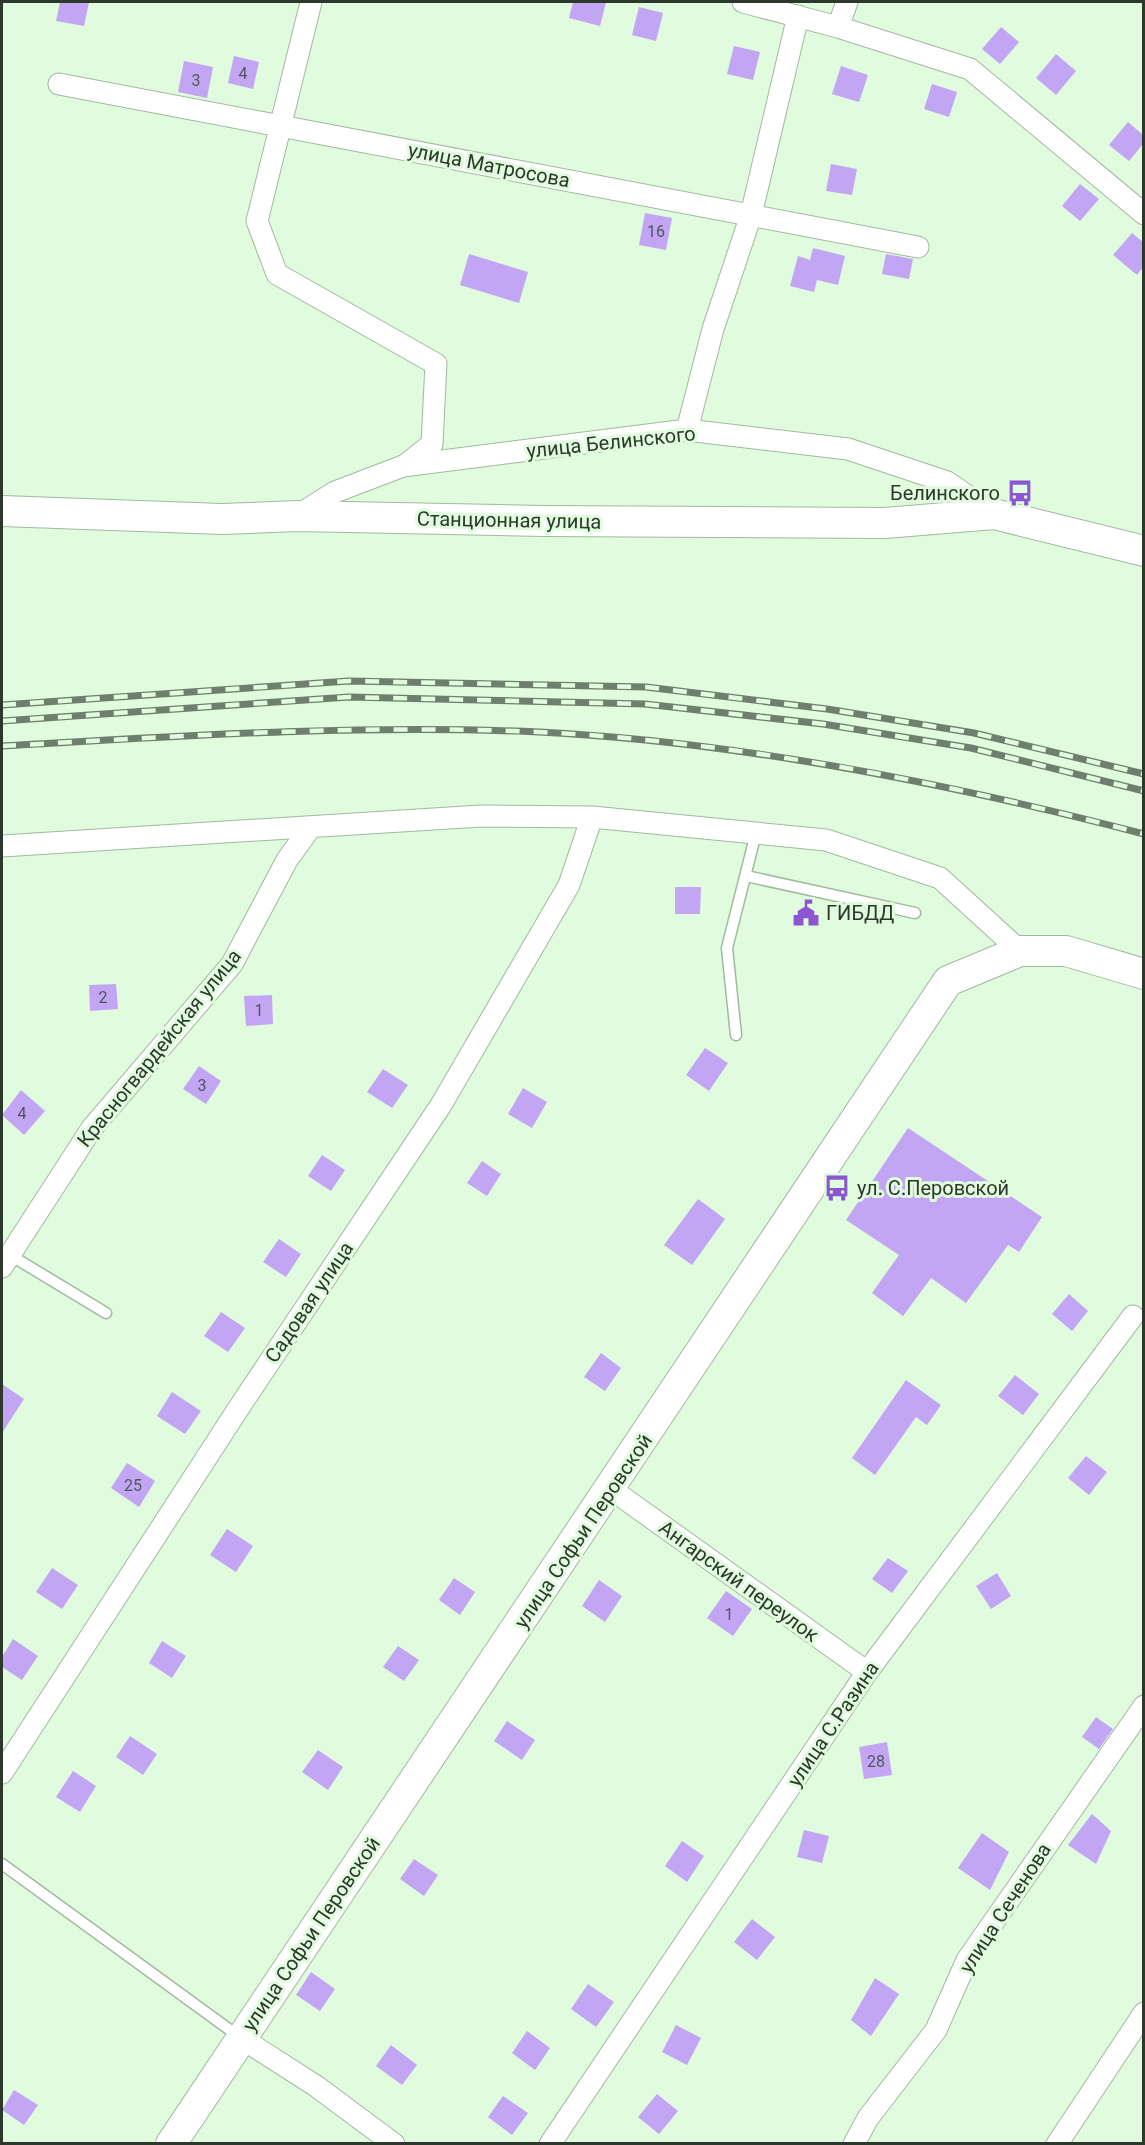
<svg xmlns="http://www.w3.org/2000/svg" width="1145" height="2145" font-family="Roboto,sans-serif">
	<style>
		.building { fill: #c3a6f3 }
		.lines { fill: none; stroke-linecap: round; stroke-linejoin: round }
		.lane-casing { stroke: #a0ba9e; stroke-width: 13 }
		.street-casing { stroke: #a0ba9e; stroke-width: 23 }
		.secondary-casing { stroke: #a0ba9e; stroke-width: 32 }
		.lane { stroke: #fff; stroke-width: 10 }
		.street { stroke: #fff; stroke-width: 21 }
		.secondary { stroke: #fff; stroke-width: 30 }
		.rail-casing { stroke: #6f7f6d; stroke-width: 7 }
		.rail { stroke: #e0fbdd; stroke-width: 4.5; stroke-dasharray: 14; stroke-linecap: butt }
		.labels { text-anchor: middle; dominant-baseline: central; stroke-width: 6; stroke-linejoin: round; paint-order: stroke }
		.number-label { font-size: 16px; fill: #52545e }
		.street-label { font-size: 20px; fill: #2d382c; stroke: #e0fbdd }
		.poi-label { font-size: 20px; fill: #2d382c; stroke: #e0fbdd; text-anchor: start }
	</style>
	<rect width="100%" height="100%" fill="#e0fbdd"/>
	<path class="building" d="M60,2H89L84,26L56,21Z
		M573,2H606L600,26L569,18Z
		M639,7L663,13L656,41L632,35Z
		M1001,27L1019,42L1000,64L982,49Z
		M734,46L760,52L753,80L727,74Z
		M1056,54L1076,71L1056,95L1036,78Z
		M234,56L259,62L253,89L228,83Z
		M184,61L213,67L207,98L178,92Z
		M841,66L868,75L859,102L832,94Z
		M932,84L957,92L949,117L924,109Z
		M1128,122L1143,135V144L1129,161L1109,145Z
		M831,164L857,169L852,195L826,191Z
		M1080,184L1099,199L1080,221L1062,206Z
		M645,213L672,218L666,250L639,245Z
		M1132,233L1143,242V267L1137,275L1113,255Z
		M813,248L845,256L838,285L817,280L814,292L790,286L798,256L810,260Z
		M469,254L528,272L519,303L460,285Z
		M886,254L913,259L909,279L882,274Z
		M675,887H701L700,914H675Z
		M116,984L118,1009L90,1011L89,985Z
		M272,995L273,1024L246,1026L244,996Z
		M705,1048L728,1063L709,1091L686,1075Z
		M199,1066L221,1081L206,1104L183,1089Z
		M383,1069L408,1085L392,1108L367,1092Z
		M523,1088L547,1102L532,1128L508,1114Z
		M21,1090L45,1111L24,1135L2,1115Z
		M908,1128L1042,1217L1019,1252L1008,1245L966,1303L931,1278L903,1316L872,1293L899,1255L846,1220Z
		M322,1155L345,1170L331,1191L308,1176Z
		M482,1161L501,1174L487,1196L467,1183Z
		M698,1199L725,1219L692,1265L664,1245Z
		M279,1239L301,1254L286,1277L263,1262Z
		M1069,1294L1088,1311L1072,1331L1052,1314Z
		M221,1312L245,1328L228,1352L204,1336Z
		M601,1353L621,1368L605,1391L584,1377Z
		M1015,1375L1039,1394L1023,1415L998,1396Z
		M906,1380L941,1405L927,1425L916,1417L875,1475L852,1458Z
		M2,1384L24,1399L2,1433Z
		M172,1392L201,1411L185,1434L157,1416Z
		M1086,1456L1107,1472L1089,1495L1068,1478Z
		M127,1463L155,1481L139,1507L111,1488Z
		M227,1529L253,1546L236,1572L210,1555Z
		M888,1558L908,1571L892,1593L872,1579Z
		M52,1568L78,1585L62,1609L36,1592Z
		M997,1573L1011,1596L991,1609L976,1586Z
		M454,1578L475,1592L460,1615L439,1600Z
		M599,1580L622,1596L605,1622L582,1606Z
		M726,1591L752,1609L733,1636L707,1618Z
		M13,1639L38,1656L22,1680L2,1667V1657Z
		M162,1641L186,1656L172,1678L149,1663Z
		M398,1646L419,1660L404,1681L383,1667Z
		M1096,1717L1113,1729L1099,1749L1082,1737Z
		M507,1721L535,1740L522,1760L494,1741Z
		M130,1736L157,1754L143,1775L116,1757Z
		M887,1742L892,1775L864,1779L859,1747Z
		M318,1750L343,1767L328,1790L302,1772Z
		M73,1771L96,1786L80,1812L56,1797Z
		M1092,1814L1111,1831L1096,1864L1068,1845Z
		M804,1830L829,1836L822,1863L797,1857Z
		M982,1833L1009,1852L990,1890L958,1868Z
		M682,1841L704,1856L687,1882L665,1866Z
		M414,1859L438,1875L424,1896L400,1879Z
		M752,1919L775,1937L757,1960L734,1942Z
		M311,1972L335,1989L320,2011L296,1995Z
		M875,1978L899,1994L871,2036L851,2020Z
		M588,1984L614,2002L596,2027L571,2009Z
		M676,2025L701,2038L687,2065L662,2052Z
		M527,2031L550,2048L535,2070L512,2053Z
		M391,2045L417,2065L402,2085L376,2066Z
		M14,2090L38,2105L24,2125L2,2110Z
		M657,2094L678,2111L659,2134L638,2117Z
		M503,2096L528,2113L512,2135L488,2117Z"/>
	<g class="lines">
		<g class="lane-casing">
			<path id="lane" d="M746,876L915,913
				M736,1035L727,948L756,833
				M10,1255L106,1313
				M2,1864L241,2038"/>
		</g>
		<g class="street-casing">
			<path id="street" d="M311,2L257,221L277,274L436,364L432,444L404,466
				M743,2L838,27L970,69L1144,214
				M838,27L847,2
				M59,84L918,247
				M687,430L713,329L751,215L798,16
				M297,516L335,492L403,466L687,430L848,449L947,482L994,514
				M2,846L481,816L592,817L826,840L940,878L1020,951
				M2,1267L92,1128L232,964L287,860L311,827
				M611,1489L867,1672
				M2,1773L242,1403L441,1105L569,885L592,817
				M241,2038L316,2086L394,2144
				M550,2144L867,1672L1133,1316
				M854,2144L868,2118L936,2030L967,1960L1144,1706
				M1057,2144L1144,2013"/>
		</g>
		<g class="secondary-casing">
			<path id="secondary" d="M2,511L222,519L297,516L544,521L885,523L994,514L1144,551
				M171,2144L948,981L1020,951H1066L1144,974"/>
		</g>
		<use href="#lane" class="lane"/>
		<use href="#street" class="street"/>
		<use href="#secondary" class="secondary"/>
		<g class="rail-casing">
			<path id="rail" d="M2,705L349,681L646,687L827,709L974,733L1144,774
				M2,721L349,697L645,704L823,724L971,748L1144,791
				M2,746C181,736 360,724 539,732C742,742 948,783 1144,834"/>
		</g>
		<use href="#rail" class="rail"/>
	</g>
	<defs>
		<g id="bus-bare" transform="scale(2.07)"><path d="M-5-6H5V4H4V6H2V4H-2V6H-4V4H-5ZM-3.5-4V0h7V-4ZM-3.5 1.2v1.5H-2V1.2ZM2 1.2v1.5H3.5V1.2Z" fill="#8b56cf" stroke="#e0fbdd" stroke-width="2.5" paint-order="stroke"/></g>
		<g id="civic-bare" transform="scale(2.07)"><path d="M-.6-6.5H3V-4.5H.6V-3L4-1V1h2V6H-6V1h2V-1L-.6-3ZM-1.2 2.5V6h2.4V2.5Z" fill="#8b56cf" stroke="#e0fbdd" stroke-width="2.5" paint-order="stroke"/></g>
	</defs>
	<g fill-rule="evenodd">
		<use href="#bus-bare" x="1020" y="493"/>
		<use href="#civic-bare" x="806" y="913"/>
		<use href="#bus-bare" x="837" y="1188"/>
	</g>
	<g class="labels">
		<g class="number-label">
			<text x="243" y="73">4</text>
			<text x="196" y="80">3</text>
			<text x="656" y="231">16</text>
			<text x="103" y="997">2</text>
			<text x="259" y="1010">1</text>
			<text x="202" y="1085">3</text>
			<text x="22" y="1113">4</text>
			<text x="133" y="1485">25</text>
			<text x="729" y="1614">1</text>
			<text x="876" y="1761">28</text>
		</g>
		<g class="street-label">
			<text transform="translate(489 165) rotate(11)">улица Матросова</text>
			<text transform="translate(611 442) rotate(-6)">улица Белинского</text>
			<text transform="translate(509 520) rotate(1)">Станционная улица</text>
			<text transform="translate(159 1048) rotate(-51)">Красногвардейская улица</text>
			<text transform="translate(309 1302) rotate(-56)">Садовая улица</text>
			<text transform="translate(583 1531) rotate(-56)">улица Софьи Перовской</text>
			<text transform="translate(739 1581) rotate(36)">Ангарский переулок</text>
			<text transform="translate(833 1724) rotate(-56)">улица С.Разина</text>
			<text transform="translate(1005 1908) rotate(-57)">улица Сеченова</text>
			<text transform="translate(311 1934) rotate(-56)">улица Софьи Перовской</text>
		</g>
		<g class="poi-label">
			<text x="1000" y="493" text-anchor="end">Белинского</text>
			<text x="826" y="913">ГИБДД</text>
			<text x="857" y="1188">ул. С.Перовской</text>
		</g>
	</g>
	<rect width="1145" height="2145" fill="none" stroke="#2d382c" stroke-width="6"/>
</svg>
